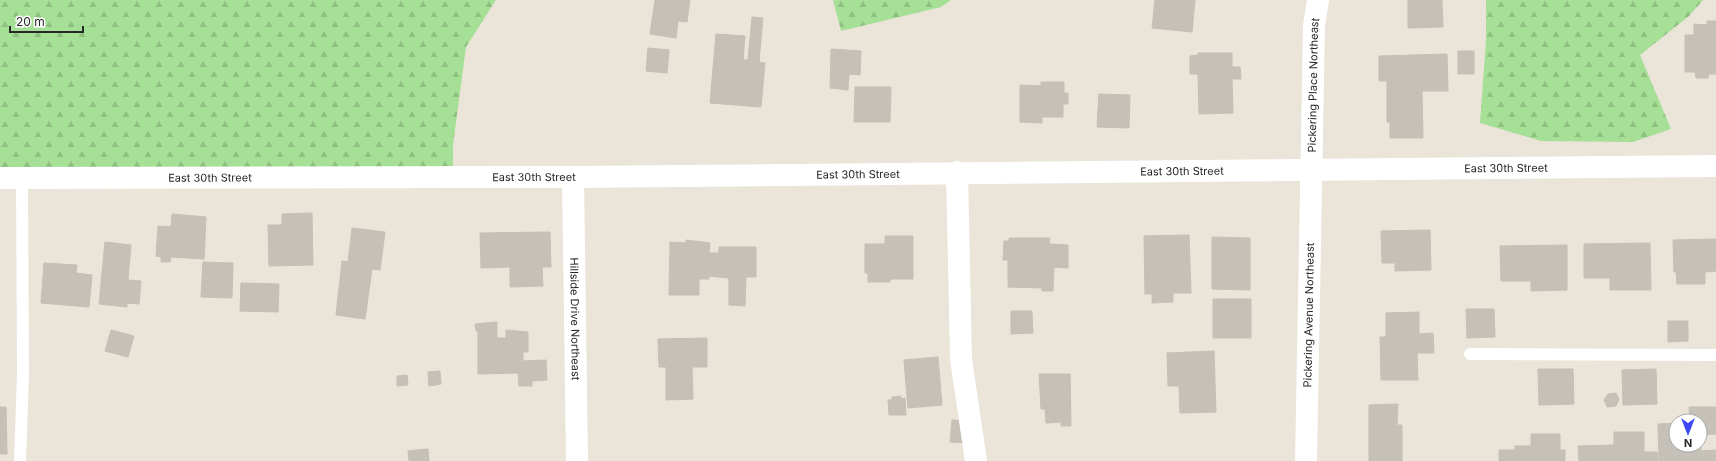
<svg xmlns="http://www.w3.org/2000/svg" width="1716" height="461" font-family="Inter,sans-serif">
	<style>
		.forest { fill: url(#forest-firs) }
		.building { fill: #c5c1b9; stroke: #c4c0b3 }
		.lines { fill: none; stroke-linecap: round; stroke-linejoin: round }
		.service { stroke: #fff; stroke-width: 12 }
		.minor { stroke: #fff; stroke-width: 22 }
		.tertiary { stroke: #fff; stroke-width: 22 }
		.labels { text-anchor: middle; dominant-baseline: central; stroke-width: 3.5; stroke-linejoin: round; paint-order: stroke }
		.street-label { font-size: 11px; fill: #272727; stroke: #fff }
	</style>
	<defs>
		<pattern id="forest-firs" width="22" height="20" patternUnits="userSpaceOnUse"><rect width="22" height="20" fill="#a6df96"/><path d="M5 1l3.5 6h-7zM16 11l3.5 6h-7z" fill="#8fbf81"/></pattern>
	</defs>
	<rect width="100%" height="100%" fill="#eae4d9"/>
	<path class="forest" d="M0,0H496L466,47L453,145V177L0,178Z
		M833,0H951L941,7L841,31Z
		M1486,0H1703L1689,16L1640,55L1671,129L1633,142L1541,141L1480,123L1486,40Z"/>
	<path class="building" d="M655,0H690L687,22L678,21L676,38L650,34Z
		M1155,0H1195L1192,32L1152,28Z
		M1408,0H1442L1443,27L1408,28Z
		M752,17L763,18L759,62L765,63L761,107L710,103L716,34L745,36L743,60H748Z
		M1707,21H1716V74H1709L1708,78H1696L1695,72H1685V35H1694V24L1707,25Z
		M648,48L669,50L667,73L646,71Z
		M831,49L861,51L860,75L849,74L848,90L830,88Z
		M1458,51H1474V74H1458Z
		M1198,53H1232V67H1240L1241,79H1232L1233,113L1199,114L1198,74H1190V56L1198,55Z
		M1447,54L1448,91H1422L1423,138H1390V122H1387V81H1379V56Z
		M1041,82H1064V93H1068V104H1063V117H1042V123L1020,122V85L1041,86Z
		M855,87H891L890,122H854Z
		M1099,94L1130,95L1129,128L1097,127Z
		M312,213L313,265L269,266L268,225H282V214Z
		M172,214L206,217L204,259L171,257L170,262H161V257L156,256L158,226L171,227Z
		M352,228L385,232L380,270L372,269L365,319L336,315L342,261L348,262Z
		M1430,230L1431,270L1395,271V263H1382L1381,231Z
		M550,232L551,267H542L543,286L510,287V267L481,268L480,233Z
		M1189,235L1191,293H1173V302L1152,303V294H1145L1144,236Z
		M885,236H913V279H890V282H868V273H865V244H885Z
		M1212,237L1250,238V290L1212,289Z
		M1009,238H1050L1049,244L1068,245V268L1054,267L1053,291H1042V288L1008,287V260H1003L1004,241H1009Z
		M1716,239V271L1705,272V284H1677L1676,272H1674L1673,240Z
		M686,240L710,243L709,253H719V247H756V277H746L745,306L729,305V278L709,276V279H699V295H669L670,242L686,243Z
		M105,242L131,245L128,280L141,281L139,304L127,303V307L99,304Z
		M1650,243L1651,290H1610V278H1584V244Z
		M1567,245V290L1531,291V281H1501L1500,246Z
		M203,262L233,263L232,298L201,297Z
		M44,263L77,265L76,273L92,275L89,307L41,303Z
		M241,283L279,284L278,312L240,311Z
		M1213,299H1251V338H1213Z
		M1466,309H1494L1495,337L1467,338Z
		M1011,311H1032L1033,333L1011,334Z
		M1419,312V334L1433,333L1434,353H1417L1418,380H1381L1380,337H1386V313Z
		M1668,321H1688V341L1668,342Z
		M497,322V338H506V330L528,332V352H523V361L546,360L547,380L532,381V386H519L518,373L478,374V331H476L475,324Z
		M111,330L134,336L128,357L105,351Z
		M707,338V367H692L693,399L666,400V367H659L658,339Z
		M1214,351L1216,412L1180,413L1179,386H1168L1167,353Z
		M938,357L942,405L908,408L904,360Z
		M1538,369H1573L1574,404L1539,405Z
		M1656,369L1657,404L1623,405L1622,370Z
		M440,371L441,384L429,386L428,372Z
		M1039,374H1070L1071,426H1061V422L1046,423L1045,409H1041Z
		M407,375L408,385L397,386V376Z
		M1616,393L1619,399L1616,406L1607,407L1604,400L1608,394Z
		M901,396V399L905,398L906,415H889L888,400H892V397Z
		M1398,404L1397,425H1402V461H1369V405Z
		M0,407H6L7,454H0Z
		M1689,407H1716V434L1700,435V421H1690Z
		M952,420L969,421L967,443L950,442Z
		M1676,423V445L1701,446V451L1716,450V461H1659L1658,424Z
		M1614,432H1644V452H1657L1658,461H1579L1578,446L1614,445Z
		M1531,434H1560V450H1565V461H1499V450H1515V446H1531Z
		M428,449L429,461H409L408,451Z"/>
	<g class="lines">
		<path class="service" d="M1470,354L1716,355
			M20,461L23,373L22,178"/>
		<g class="minor">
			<path d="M957,172L961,359L976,461"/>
			<path id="s1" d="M573,177L577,461"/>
			<path id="s2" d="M1306,461L1314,26L1318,0"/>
		</g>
		<path class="tertiary" id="s3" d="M0,178L573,177L1716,166"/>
	</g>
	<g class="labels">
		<g class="street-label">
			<text stroke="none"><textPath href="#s2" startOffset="376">Pickering Place Northeast</textPath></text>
			<text stroke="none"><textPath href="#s3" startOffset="1506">East 30th Street</textPath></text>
			<text stroke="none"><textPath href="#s3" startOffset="1182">East 30th Street</textPath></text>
			<text stroke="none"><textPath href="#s3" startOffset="858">East 30th Street</textPath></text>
			<text stroke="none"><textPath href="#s3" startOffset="534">East 30th Street</textPath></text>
			<text stroke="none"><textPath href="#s3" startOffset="210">East 30th Street</textPath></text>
			<text stroke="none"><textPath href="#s2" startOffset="146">Pickering Avenue Northeast</textPath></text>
			<text stroke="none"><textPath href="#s1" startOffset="142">Hillside Drive Northeast</textPath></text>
		</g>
	</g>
	<g transform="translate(1688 433) rotate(180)"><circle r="19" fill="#ffffff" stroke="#a9a9a9"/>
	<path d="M0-3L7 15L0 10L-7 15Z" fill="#3c48f4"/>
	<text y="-6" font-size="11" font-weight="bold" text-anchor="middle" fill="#272727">N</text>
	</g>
	<path d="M10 26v6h73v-6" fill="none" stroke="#272727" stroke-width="2"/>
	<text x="16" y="26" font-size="12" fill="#272727" stroke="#ffffff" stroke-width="3" paint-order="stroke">20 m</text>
</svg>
